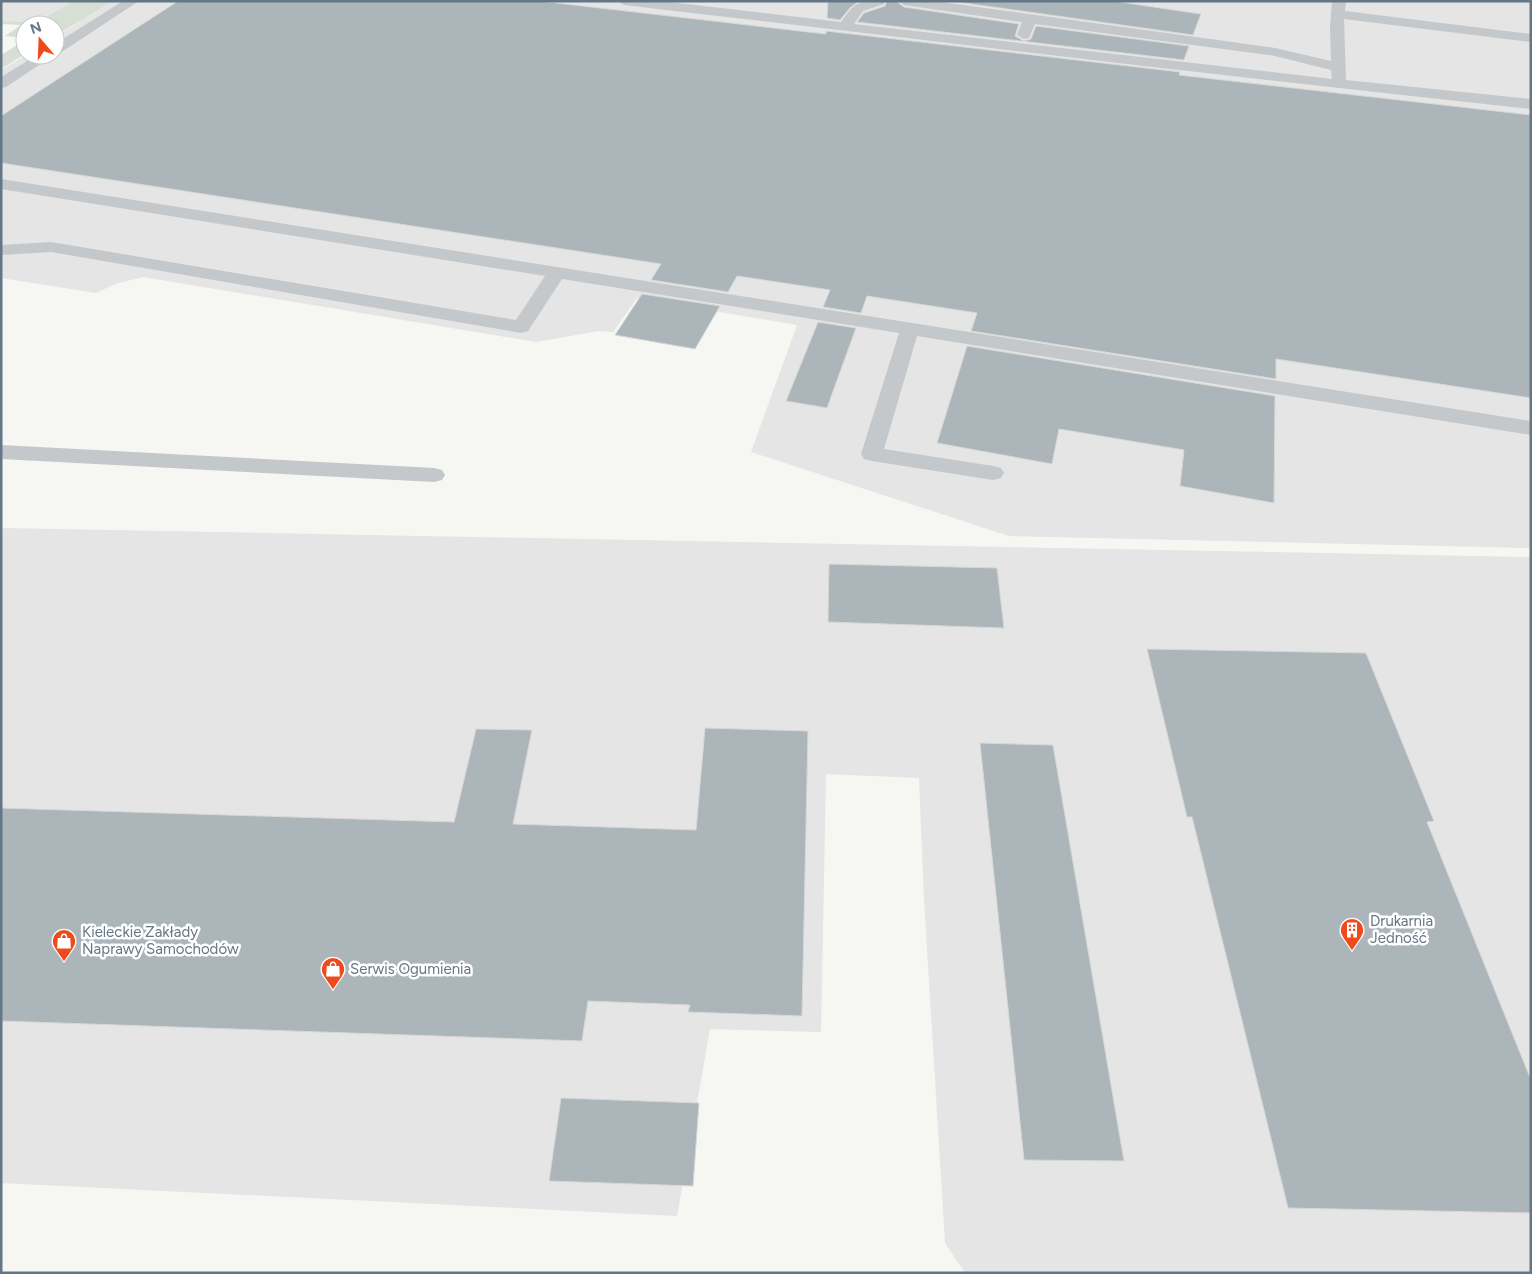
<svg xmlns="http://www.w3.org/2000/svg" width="1532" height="1274" font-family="Figtree,sans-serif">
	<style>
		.built { fill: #e4e5e4 }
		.green { fill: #d7ded3 }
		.building { fill: #acb5ba; stroke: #d8d8d5 }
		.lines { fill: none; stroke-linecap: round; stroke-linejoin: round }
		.service { fill: #c4c8cb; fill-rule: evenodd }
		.labels { text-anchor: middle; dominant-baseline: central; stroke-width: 5; stroke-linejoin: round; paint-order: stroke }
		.near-poi-label { font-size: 15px; fill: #637786; stroke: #fff; text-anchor: start }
	</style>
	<rect width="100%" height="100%" fill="#f6f6f3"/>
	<path class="built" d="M1,1H1531V548L1009,536L751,452L797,325L637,298L613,332L599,331L536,342L143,277L115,284L96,293L1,278V70L26,55H55V37L80,21L48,17L38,22L1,21Z
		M1,528L1531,557V1273H965L945,1243L924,899L919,778L826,774L821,1032L710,1029L677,1216L1,1183Z"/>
	<path class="green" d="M74,1H112L55,36V25H25V38L5,36L21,25L1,24V21L38,22Z
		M25,40V54L1,69V55Z"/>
	<path class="building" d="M178,1H539L826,34V31L1180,72L1179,75L1531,115V398L1276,359V379L971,331L977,313L867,296L861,313L823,307L830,290L737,276L728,292L651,280L661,264L1,163V116Z
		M828,1H859L850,8L840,20L827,18Z
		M887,1H896L904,7L1019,24L1015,36L1024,41L1031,39L1036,26L1189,46L1184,60L857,22L864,13L885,6Z
		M950,1H1113L1201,14L1193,35Z
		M642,294L720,306L695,349L615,335Z
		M818,322L856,328L827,408L786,401Z
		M967,346L1275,396L1274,503L1180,486L1184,450L1059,429L1052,464L937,443Z
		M829,564L997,568L1004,628L828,622Z
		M1147,649L1366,653L1434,821L1427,822L1531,1080V1213L1288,1208L1192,817H1187Z
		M705,728L808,731L802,1016L688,1012L690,1005L588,1001L582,1041L1,1021V808L454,822L476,729L532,730L513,824L696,830Z
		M980,743L1053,745L1124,1161L1024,1160Z
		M561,1098L699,1103L693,1186L549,1181Z"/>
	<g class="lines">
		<path class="service" d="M123,1H139L60,53L55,54V44Z
			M618,1H661L841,22C857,0 858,1 885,1L884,4L863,11L854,24L1332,79L1331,70L1275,56L1035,24L1029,38L1024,39L1017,35L1022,22L904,5L898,1H934L1275,48L1331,61L1330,27L1332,1H1346L1345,11L1531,34V42L1344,19L1346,80L1531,99V109C1228,77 926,40 624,5Z
			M37,55H54L6,87L1,88V77Z
			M1,179L1531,421V435L917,336L884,449L993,466L1001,468L1004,473L1001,478L993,480L872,461L864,459L861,454L899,333L562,279L528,331L521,333L51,252L1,255V245L51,242L516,320L545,276L1,189Z
			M1,445L434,468L442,470L445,475L442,480L434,482L1,459Z"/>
	</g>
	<defs>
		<g id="building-pin" transform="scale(1.25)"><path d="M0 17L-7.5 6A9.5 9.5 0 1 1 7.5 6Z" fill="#ee4a1c" stroke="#fff"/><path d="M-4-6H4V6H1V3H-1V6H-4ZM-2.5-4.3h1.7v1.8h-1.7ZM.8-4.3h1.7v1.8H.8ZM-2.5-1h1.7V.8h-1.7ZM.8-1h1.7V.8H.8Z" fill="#fff"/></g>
		<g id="shop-pin" transform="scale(1.25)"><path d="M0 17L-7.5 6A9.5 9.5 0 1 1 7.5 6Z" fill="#ee4a1c" stroke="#fff"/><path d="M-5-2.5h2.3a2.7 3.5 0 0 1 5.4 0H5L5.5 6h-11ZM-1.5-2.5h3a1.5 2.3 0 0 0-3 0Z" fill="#fff"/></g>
	</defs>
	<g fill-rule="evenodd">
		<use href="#building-pin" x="1352" y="930"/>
		<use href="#shop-pin" x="64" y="941"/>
		<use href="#shop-pin" x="333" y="969"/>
	</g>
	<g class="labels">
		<g class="near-poi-label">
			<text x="1370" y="921">Drukarnia<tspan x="1370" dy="17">Jedność</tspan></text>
			<text x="82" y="932">Kieleckie Zakłady<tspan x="82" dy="17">Naprawy Samochodów</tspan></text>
			<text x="350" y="969">Serwis Ogumienia</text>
		</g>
	</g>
	<rect width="1532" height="1274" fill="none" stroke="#637786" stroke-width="5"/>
	<g transform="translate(40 40) rotate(341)"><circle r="24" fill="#ffffff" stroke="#c1c9cf"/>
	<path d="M0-4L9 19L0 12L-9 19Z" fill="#ee4a1c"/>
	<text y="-8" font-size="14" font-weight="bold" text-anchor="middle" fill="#637786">N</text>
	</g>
</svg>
